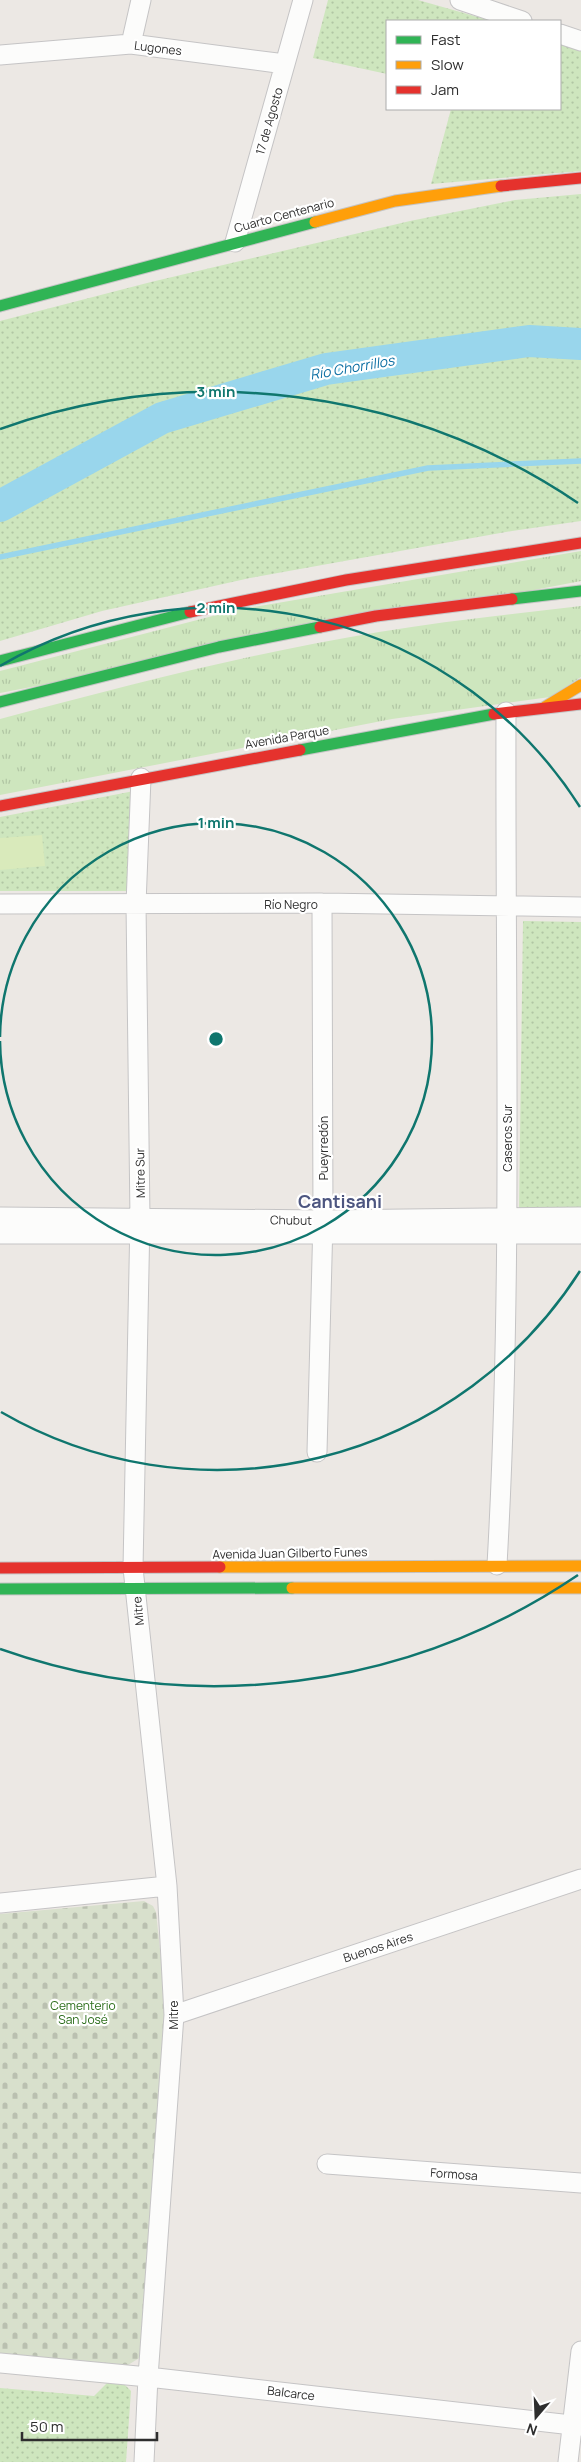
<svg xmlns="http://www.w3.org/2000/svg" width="581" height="2462" font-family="Manrope,sans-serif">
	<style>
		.grass { fill: url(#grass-tufts) }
		.cemetery { fill: url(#cemetery-stones) }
		.park { fill: url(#park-dots) }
		.pitch { fill: #d9eabb }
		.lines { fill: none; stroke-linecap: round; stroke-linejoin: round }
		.stream { stroke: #99d6ec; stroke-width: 5.5 }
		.river { stroke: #99d6ec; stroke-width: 32 }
		.street-casing { stroke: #c5c4c5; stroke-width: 21 }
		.fast-casing { stroke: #c5c4c5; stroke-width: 13 }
		.slow-casing { stroke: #c5c4c5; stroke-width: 13 }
		.jam-casing { stroke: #c5c4c5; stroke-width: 13 }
		.street { stroke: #fcfcfb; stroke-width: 19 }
		.fast { stroke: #30b455; stroke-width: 11 }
		.slow { stroke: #ff9f0a; stroke-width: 11 }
		.jam { stroke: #e5322d; stroke-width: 11 }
		.ring { fill: none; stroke: #0f766e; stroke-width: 2.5 }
		.labels { text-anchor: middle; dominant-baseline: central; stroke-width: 4.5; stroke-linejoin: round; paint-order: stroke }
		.street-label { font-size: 12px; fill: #2e2e2e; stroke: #fff }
		.park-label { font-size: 12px; fill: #2c6e1b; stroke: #fff }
		.water-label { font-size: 14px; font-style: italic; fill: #0d6fa3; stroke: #fff }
		.district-label { font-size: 18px; font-weight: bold; fill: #4d5680; stroke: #fff }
		.centre { fill: #0f766e; stroke: #fff; stroke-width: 2.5 }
		.ring-label { font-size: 15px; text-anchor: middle; font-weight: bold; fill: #0f766e; stroke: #fff; stroke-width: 4.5; stroke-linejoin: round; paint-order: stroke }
	</style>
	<defs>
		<pattern id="grass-tufts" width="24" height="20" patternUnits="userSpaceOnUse" patternTransform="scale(1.25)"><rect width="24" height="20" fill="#cee6be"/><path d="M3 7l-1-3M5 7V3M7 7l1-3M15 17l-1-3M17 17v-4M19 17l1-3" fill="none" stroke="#b1c6a4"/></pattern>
		<pattern id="cemetery-stones" width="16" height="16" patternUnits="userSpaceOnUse" patternTransform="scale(1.25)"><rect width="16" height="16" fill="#d8e0cc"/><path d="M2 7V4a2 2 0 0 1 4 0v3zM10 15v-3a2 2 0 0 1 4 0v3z" fill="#bac0b0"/></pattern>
		<pattern id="park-dots" width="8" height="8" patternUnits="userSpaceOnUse" patternTransform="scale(1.25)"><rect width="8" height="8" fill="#cee6be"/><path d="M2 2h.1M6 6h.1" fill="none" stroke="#b1c6a4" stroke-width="1.8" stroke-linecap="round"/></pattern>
	</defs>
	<rect width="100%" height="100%" fill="#ece8e4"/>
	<path class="grass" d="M581,551V581L0,693V671L236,610Z
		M581,606V677L550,697L392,719L0,795V719C125,686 251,653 379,632C446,621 514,614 581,606Z"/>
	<path class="cemetery" d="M144,1901L153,1906L156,1912L167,2016L141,2357L128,2365L0,2353V1914Z"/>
	<path class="park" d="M328,0H418L492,21H387V74L313,58Z
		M560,41L581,47V171L431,184L451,109H560Z
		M581,194V521L512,531L250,578L102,611L0,641V321L151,282L410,221L515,200Z
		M134,791L128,891H0V817Z
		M523,921L581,922V1212L519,1211Z
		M108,2382L123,2383L131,2391L126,2462H0V2388L94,2396Z"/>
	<path class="pitch" d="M42,835L45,866L0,870V838Z"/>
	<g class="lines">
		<path class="stream" d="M0,557L428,468L581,461"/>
		<path class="river" d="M0,506L162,418L326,369L529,341L581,344"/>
		<g class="street-casing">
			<path id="street" d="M460,0L522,21
				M560,34L581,41
				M131,44L141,0
				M0,55L131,44L285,64
				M235,242L303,0
				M141,778L136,904L140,1218L133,1568L167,1886L174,2015L148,2377L144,2462
				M0,904L322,903L581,907
				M0,1217L323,1220L581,1217
				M0,1234H581
				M317,1452L323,1220L322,903
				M497,1565C513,1281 505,996 506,712
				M0,1903L167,1886
				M174,2015L581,1879
				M327,2164L581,2183
				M0,2363L148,2377L581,2426
				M568,2462L581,2351"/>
		</g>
		<g class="fast-casing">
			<path id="fast" d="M0,306L315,222
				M512,599L581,591
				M0,661L190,612
				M0,702L219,647L320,627
				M300,750L494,714
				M0,1589L292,1588"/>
		</g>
		<g class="slow-casing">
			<path id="slow" d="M315,222L395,201L501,186
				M545,707L581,685
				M220,1567L581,1566
				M292,1588H581"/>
		</g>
		<g class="jam-casing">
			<path id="jam" d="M501,186L581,178
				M190,612L346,580L581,543
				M320,627L376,616L512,599
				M494,714L581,704
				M0,806L300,750
				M0,1568L220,1567"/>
		</g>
		<use href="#street" class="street"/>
		<use href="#fast" class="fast"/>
		<use href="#slow" class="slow"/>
		<use href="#jam" class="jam"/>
	</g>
	<g class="ring">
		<path d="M0 1037A216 216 0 1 1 0 1041"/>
		<path d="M580 1271A431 431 0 0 1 1 1412M0 666A431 431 0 0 1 580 807"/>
		<path d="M578 1575A647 647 0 0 1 0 1649M0 429A647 647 0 0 1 578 503"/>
	</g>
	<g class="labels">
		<g class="street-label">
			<text transform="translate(158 48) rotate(7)">Lugones</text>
			<text transform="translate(269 121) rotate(-74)">17 de Agosto</text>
			<text transform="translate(284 215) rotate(-15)">Cuarto Centenario</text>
			<text transform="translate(287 737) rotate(-10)">Avenida Parque</text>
			<text x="291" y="904">Río Negro</text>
			<text transform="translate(507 1138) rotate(-90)">Caseros Sur</text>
			<text transform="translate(323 1148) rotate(-90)">Pueyrredón</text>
			<text transform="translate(140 1173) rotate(-91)">Mitre Sur</text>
			<text transform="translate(291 1220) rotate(1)">Chubut</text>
			<text transform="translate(290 1553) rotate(-1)">Avenida Juan Gilberto Funes</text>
			<text transform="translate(138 1611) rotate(-96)">Mitre</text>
			<text transform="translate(378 1947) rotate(-18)">Buenos Aires</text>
			<text transform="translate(173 2015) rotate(-90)">Mitre</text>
			<text transform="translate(454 2174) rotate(4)">Formosa</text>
			<text transform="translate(291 2393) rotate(7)">Balcarce</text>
		</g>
		<g class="park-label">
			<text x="83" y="2005">Cementerio<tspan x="83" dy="14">San José</tspan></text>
		</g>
		<g class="water-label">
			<text transform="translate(352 367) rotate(-10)">Río Chorrillos</text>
		</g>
		<g class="district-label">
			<text x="340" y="1201">Cantisani</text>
		</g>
	</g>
	<circle cx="216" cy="1039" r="8" class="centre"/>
	<g class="ring-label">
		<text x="216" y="397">3 min</text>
		<text x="216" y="613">2 min</text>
		<text x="216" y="828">1 min</text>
	</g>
	<rect x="386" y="20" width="175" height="90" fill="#ffffff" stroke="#ababab"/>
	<rect x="396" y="36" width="25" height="8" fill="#30b455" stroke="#ababab"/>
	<text x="431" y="45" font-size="15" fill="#2e2e2e">Fast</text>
	<rect x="396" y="61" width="25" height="8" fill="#ff9f0a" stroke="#ababab"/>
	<text x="431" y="70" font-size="15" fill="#2e2e2e">Slow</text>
	<rect x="396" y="86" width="25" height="8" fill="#e5322d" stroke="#ababab"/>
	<text x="431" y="95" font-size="15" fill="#2e2e2e">Jam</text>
	<g transform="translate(536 2417) rotate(199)" stroke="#ffffff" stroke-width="4" paint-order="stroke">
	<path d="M0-4L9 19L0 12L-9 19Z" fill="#2e2e2e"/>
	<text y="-8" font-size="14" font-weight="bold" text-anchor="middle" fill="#2e2e2e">N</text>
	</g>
	<path d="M22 2432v8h135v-8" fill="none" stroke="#2e2e2e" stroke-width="2.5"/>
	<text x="30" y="2432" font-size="15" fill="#2e2e2e" stroke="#ffffff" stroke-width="4" paint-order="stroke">50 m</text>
</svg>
